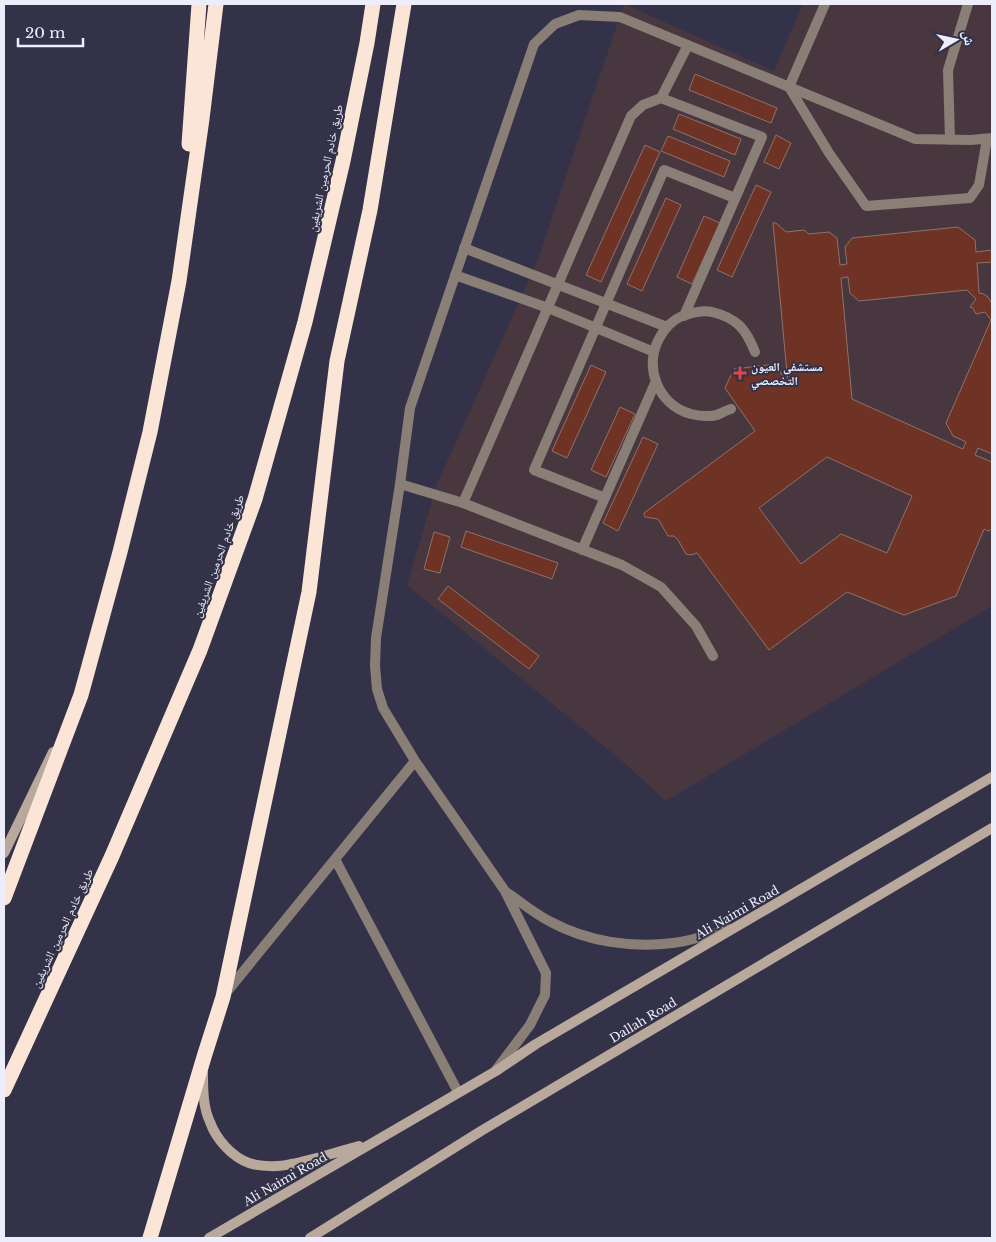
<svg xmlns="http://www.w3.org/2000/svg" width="996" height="1242" font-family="'Libre Baskerville','Noto Naskh Arabic',serif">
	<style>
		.medical { fill: #493740 }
		.building { fill: #6e3324; stroke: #8f726a; fill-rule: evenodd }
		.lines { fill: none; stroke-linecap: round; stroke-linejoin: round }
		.lane { stroke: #8a7f77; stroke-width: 10 }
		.secondary { stroke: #b9a89c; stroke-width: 10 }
		.highway { stroke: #fbe5d7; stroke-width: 15 }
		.health-dot { fill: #e0444e; stroke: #333248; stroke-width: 2 }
		.labels { text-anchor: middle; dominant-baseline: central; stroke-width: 4; stroke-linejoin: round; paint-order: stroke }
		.street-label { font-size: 12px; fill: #ededfc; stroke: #333248 }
		.poi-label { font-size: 12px; font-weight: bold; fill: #ededfc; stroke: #333248; text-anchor: start }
	</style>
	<rect width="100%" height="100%" fill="#333248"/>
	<path class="medical" d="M624,4L774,71L803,4H992V606L666,801L622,761L407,585L437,484L537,262Z"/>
	<path class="building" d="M695,74L777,108L771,123L689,90Z
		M679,114L741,139L735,155L673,129Z
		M776,135L791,143L779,169L764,162Z
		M668,136L730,161L724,177L661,151Z
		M645,145L660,152L601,282L586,275Z
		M756,185L771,192L732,277L717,270Z
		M666,198L681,205L642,291L627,284Z
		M704,216L720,223L692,284L677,277Z
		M773,223H776L786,232L804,230L809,234L829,232L837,238L840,265L847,264L845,247L852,238L958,227L975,240L976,252L992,250V262L977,263L979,293L984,294L988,297L992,304V454L978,448L975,455L992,462V529L988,531L984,529L956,596L904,615L847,592L769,650L697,553L691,555L686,554L678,540L674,536H668L658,519L645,517L644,515V513L755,431L725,388L734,369L775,364L788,384ZM848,277L850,293L859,301L967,290L976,299L970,307L973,308L976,314L985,312L991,320L946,423L953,436L966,442L963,449L852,399L841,278ZM827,457L912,496L887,553L841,534L801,564L759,508Z
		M591,365L606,372L567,458L552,451Z
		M620,407L635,414L606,477L591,470Z
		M643,437L658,444L618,531L603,523Z
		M466,531L558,563L552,579L461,547Z
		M434,532L450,537L440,573L424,569Z
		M448,586L539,656L529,669L438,599Z"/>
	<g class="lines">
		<path class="lane" d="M825,4L789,87L829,153L866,206L970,198L979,185L987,139
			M661,98L688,45
			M950,140L948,70L968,4
			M464,248L667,327
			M455,275L548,308L654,352
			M731,409C727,410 722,413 717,415C708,417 699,416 691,414C657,405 643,365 660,337C665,328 673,320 682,316C692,313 702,310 712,312C737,318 746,329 755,352
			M400,484L463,503L622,565L661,587L696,626L713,656
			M605,498L534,470L664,170L735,198
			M463,503L631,116L643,105L661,98L762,137L684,316
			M582,550L656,381
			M335,859L458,1092
			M506,892C521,902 535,914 551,922C588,942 632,948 673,943C691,941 712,934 729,929
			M225,994L415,761
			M496,1070L530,1025L545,995L546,973L505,891L415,761L383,708L377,689L375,666L376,638L400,484L410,408L534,44L555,24L579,15L620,17L915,139L971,140L992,138"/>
		<path class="secondary" d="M4,853L53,752
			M203,1073C203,1090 203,1107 210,1122C216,1139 232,1157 249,1163C260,1167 280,1167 291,1164C314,1160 336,1152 359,1146
			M209,1238L496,1071L536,1044L992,777
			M310,1238L481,1131L992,828"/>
		<path class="highway" d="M189,144L199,4
			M4,898L81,695L120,552L150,432L179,281L202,119L216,4
			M4,1090L112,856L200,650L255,499L305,322L343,161L367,43L373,4
			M150,1238L204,1057L223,997L309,592L337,361L370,210L404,4"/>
	</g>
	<path class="health-dot" d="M737.5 365.5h5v5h5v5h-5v5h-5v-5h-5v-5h5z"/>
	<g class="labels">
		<g class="street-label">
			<text transform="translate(325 168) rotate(-78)">طريق خادم الحرمين الشريفين</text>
			<text transform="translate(218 556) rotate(-70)">طريق خادم الحرمين الشريفين</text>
			<text transform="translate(737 912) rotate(-30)">Ali Naimi Road</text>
			<text transform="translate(62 928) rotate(-65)">طريق خادم الحرمين الشريفين</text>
			<text transform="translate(643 1020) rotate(-31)">Dallah Road</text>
			<text transform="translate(285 1179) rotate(-30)">Ali Naimi Road</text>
		</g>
		<g class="poi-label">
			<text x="751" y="366">مستشفى العيون<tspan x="751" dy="14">التخصصي</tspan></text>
		</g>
	</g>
	<rect width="996" height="1242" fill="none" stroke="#ededfc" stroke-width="10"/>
	<g transform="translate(956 40) rotate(81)" stroke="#333248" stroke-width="4" paint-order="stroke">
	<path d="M0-4L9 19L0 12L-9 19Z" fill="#ededfc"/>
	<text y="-8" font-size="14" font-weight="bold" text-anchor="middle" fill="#ededfc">ش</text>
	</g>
	<path d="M18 38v8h65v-8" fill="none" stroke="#ededfc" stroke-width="2.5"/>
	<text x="25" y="38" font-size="15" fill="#ededfc" stroke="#333248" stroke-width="4" paint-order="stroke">20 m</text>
</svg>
